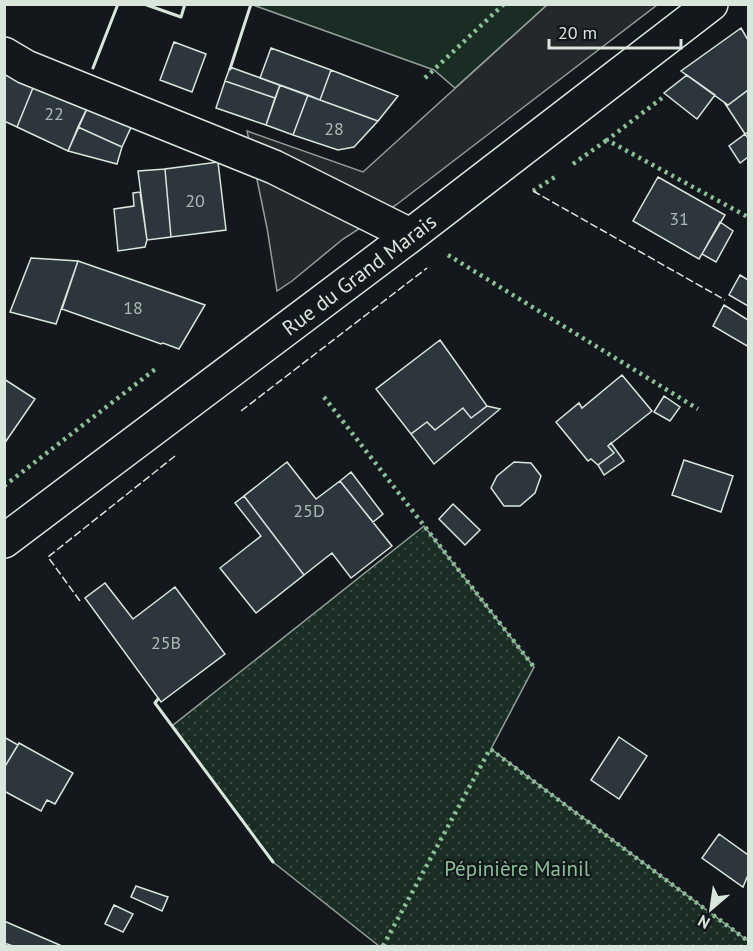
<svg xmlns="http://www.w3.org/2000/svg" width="753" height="951" font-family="'PT Sans',sans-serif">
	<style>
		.grass { fill: #1a2d24; stroke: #939e99; stroke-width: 1.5 }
		.garden { fill: url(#garden-dots); stroke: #939e99; stroke-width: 1.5 }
		.parking { fill: #24282b; stroke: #939e99; stroke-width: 1.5 }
		.building { fill: #2c363c; stroke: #d8e6dc; stroke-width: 1.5 }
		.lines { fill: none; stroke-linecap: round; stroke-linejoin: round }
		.street-casing { stroke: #d8e6dc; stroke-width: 36 }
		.secondary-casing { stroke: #d8e6dc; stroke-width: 36 }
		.street { stroke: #14181c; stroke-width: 33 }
		.secondary { stroke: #14181c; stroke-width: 33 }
		.hedge { stroke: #8ac095; stroke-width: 4.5; stroke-dasharray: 3 4.5; stroke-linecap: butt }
		.fence { stroke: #d8e6dc; stroke-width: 1.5; stroke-dasharray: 8 3; stroke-linecap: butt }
		.wall { stroke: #d8e6dc; stroke-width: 3 }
		.labels { text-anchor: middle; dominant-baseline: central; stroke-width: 4.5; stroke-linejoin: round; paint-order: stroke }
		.number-label { font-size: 18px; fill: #adbab4 }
		.street-label { font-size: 21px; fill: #d8e6dc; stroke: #14181c }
		.park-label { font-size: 21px; fill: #8ac095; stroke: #14181c }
	</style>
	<defs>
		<pattern id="garden-dots" width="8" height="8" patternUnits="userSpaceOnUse" patternTransform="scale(1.5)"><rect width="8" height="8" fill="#1a2d24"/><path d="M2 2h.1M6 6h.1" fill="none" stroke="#3b4b43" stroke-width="1.8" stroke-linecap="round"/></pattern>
	</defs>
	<rect width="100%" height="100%" fill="#14181c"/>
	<path class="grass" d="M253,5H547L455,88L434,70Z"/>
	<path class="garden" d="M424,526L534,667L491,749L748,941V946H379L273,862L172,726Z"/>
	<path class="parking" d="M547,5H657L396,205L343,239L292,281L277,291L267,228L247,131L363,172Z"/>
	<path class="building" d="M741,28L748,40V90L728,105L681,71Z
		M174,42L206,54L192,92L160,80Z
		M271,48L331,70L320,100L260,78Z
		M4,64L37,78L17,127L4,121Z
		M230,67L280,85L275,98L225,81Z
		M331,70L398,96L378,121L320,100Z
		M687,75L715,95L697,119L664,93Z
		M37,78L91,100L68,151L17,127Z
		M225,81L275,98L266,125L216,108Z
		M280,85L308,95L293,135L266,125Z
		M748,90V132L745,134L724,102L728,105Z
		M308,95L320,100L378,121L354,147L338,150L293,135Z
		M91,100L133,123L122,147L78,127Z
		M78,127L122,147L117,164L68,151Z
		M745,134L748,138V157L740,163L729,146Z
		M218,162L226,230L171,237L165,169Z
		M165,169L171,237L147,240L138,171Z
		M658,177L725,215L699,259L633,221Z
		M140,192L147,240L145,247L118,251L114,209L134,206L133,193Z
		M720,222L733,231L716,262L702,254Z
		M31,258L78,261L56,324L10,312Z
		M78,261L205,305L179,349L163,343L161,344L62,309Z
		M740,275L748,280V306L729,295Z
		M724,305L748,320V343L747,346L713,326Z
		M440,340L487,406L471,418L463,408L435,430L427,422L411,434L376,389Z
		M622,375L652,411L608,446L614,453L598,465L591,459L588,461L556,422L579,403L582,408Z
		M4,379L35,399L4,444Z
		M664,396L680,407L670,421L654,412Z
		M487,406L500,409L434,464L411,434L427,422L435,430L463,408L471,418Z
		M611,443L624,461L604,475L598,465L614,453L608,446Z
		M684,460L733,476L721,512L672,495Z
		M287,462L316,499L340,481L392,546L351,578L332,553L304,575L244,496Z
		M514,462L531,463L541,476L535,493L520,506H504L491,488L497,476Z
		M351,472L383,514L373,522L340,481Z
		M244,496L304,575L256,613L220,568L261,536L235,503Z
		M453,504L480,530L465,545L439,519Z
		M105,583L133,619L175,587L225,654L161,702L85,598Z
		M4,737L18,745L4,768Z
		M619,737L647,756L619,799L591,780Z
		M19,743L73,773L55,804L47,800L41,811L4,791V768Z
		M719,834L748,855V875L743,887L702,858Z
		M136,886L168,897L162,911L131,897Z
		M114,905L133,914L123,932L105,924Z
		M4,921L62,946H13L4,943Z"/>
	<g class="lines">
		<g class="street-casing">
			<path id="street" d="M4,54L26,67L274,167L410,235"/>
		</g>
		<g class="secondary-casing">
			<g id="secondary">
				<path id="s1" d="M4,541L407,238L711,4"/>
			</g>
		</g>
		<use href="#street" class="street"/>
		<use href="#secondary" class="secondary"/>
		<path class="hedge" d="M425,78L504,4
			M662,98L607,140L748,217
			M573,164L607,140
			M533,191L555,177
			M448,255L698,409
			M324,397L534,667
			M4,486L158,367
			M383,946L490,749L748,941"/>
		<path class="fence" d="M533,191L725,300
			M241,411L427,268
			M80,601L48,557L175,456"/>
		<path class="wall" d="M144,4L181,17L185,4
			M93,68L118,4
			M230,69L251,4
			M158,699L155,703L273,862"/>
	</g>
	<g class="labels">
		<g class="number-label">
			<text x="54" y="113">22</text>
			<text x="334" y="128">28</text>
			<text x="195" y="200">20</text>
			<text x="679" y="218">31</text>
			<text x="133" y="307">18</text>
			<text x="309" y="510">25D</text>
			<text x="166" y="642">25B</text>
		</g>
		<g class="street-label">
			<text stroke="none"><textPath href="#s1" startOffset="444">Rue du Grand Marais</textPath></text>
		</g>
		<g class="park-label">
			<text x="517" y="868">Pépinière Mainil</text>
		</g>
	</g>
	<rect width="753" height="951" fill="none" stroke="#d8e6dc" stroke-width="12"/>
	<g transform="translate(711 909) rotate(209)" stroke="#14181c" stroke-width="4.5" paint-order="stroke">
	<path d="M0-4.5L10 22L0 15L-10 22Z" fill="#d8e6dc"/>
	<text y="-9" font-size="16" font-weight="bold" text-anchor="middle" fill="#d8e6dc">N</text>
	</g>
	<path d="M549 39v9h132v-9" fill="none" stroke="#d8e6dc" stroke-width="3"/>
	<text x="558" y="39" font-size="18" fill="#d8e6dc" stroke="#14181c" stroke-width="4.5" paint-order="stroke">20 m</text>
</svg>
